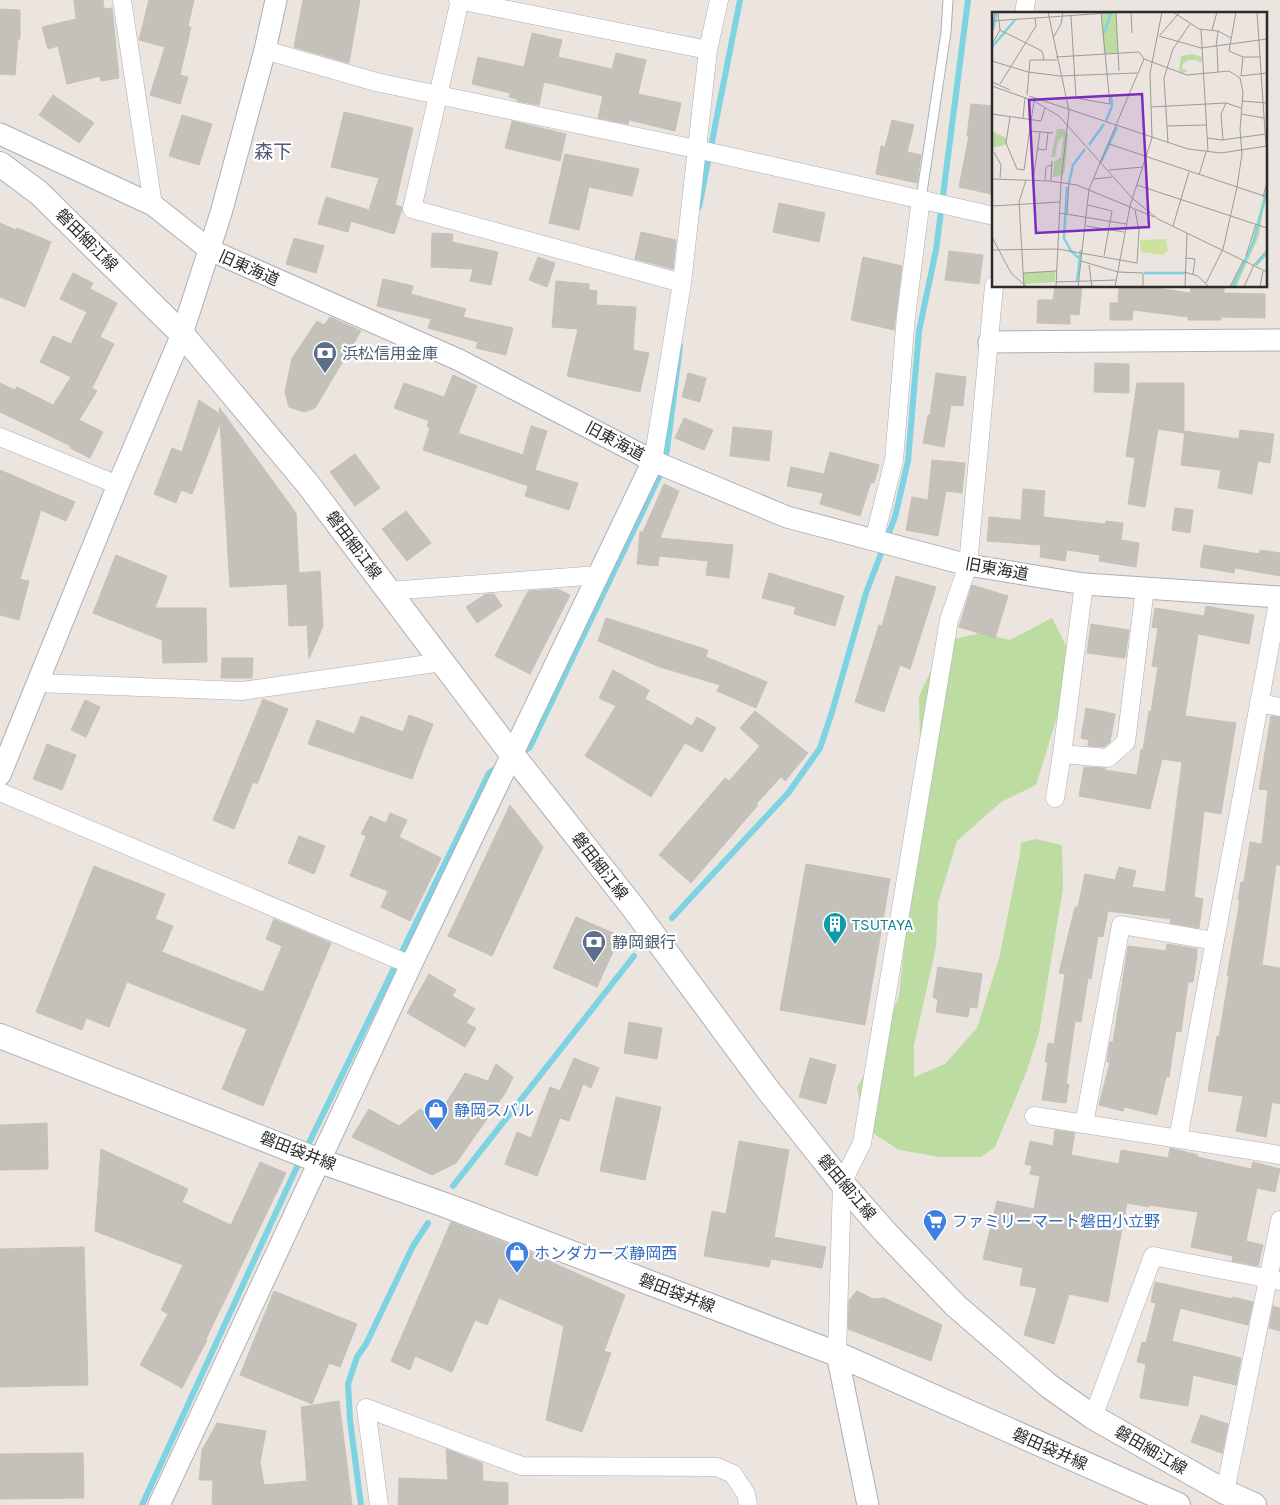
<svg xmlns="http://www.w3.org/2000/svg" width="1280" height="1505" font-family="Karla,'Noto Sans JP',sans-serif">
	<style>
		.green { fill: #bcdca1 }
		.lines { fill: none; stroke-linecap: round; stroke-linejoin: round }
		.stream { stroke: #7dd3e2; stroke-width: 6 }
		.building { fill: #c4c0ba; stroke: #c7c0b9 }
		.service-casing { stroke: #abafb6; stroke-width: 11 }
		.minor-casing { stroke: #abafb6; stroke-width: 19 }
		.tertiary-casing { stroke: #abafb6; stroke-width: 23 }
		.secondary-casing { stroke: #abafb6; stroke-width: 26 }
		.service { stroke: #fff; stroke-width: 9 }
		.minor { stroke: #fff; stroke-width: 18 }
		.tertiary { stroke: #fff; stroke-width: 21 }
		.secondary { stroke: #fff; stroke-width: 24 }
		.labels { text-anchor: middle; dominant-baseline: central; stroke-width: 4.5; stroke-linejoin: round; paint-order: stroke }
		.street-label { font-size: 16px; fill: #2b2b2b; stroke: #fff }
		.service-label { font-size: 16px; fill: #4e5e75; stroke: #fff; text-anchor: start }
		.culture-label { font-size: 16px; fill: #0d838f; stroke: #fff; text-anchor: start }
		.shop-label { font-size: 16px; fill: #366cbe; stroke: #fff; text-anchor: start }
		.quarter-label { font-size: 19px; fill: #505c77; stroke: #fff }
		.inset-river { fill: none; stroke: #7dd3e2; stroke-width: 2.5 }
		.inset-road { fill: none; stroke: #9e9a97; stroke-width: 1 }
		.view { fill: #7b2cbf; fill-opacity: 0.15; stroke: #7b2cbf; stroke-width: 2.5 }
		.inset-edge { fill: none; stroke: #2b2b2b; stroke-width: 2.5 }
	</style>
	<rect width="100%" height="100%" fill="#ebe4df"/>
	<path class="green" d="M1052,618L1074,662L1036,785L1001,802L957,841L938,903L936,947L914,1045V1077L945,1064L977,1028L999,959L1020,854L1021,843L1035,839L1062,845L1063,888L1039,1033L1026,1073L995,1147L981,1157H940L899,1150L865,1128L857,1087L877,1054L899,996L921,785L919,696L945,641L981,633L1010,640Z"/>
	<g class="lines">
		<path class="stream" d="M699,207L740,0
			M520,754L530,747L660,475L667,450L680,346
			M672,918L789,792L820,748L832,712L866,593L895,517L908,461L919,331L936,250L968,0
			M306,1149L489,773L498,767
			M453,1186L634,956
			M142,1505L301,1158
			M361,1505L350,1420L348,1384L357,1357L366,1344L413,1246L428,1223"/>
	</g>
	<path class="building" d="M74,0H103L104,9L112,8L119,78L101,81L100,76L67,84L58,46L48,49L42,27L76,19Z
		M149,0H194L188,26L191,27L180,75L188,77L180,104L150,95L165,47L139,40Z
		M303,0H360L349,63L294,47Z
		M0,9L20,10V39H18L15,75L0,74Z
		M532,33L562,40L558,57L612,69L616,53L646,60L638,94L681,103L675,131L629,120L628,124L598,118L603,96L544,82L539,105L517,101V99L509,97L510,93L472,84L478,57L524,67Z
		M53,95L94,123L79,143L39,115Z
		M971,104L994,106V182L991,194L959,187L969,136H967Z
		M344,112L413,128L395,205L402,207V209L394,234L351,221L348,232L318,224L326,197L369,210L379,178L331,167Z
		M182,115L212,124L199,165L169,156Z
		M892,120L914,125L907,152L921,155L917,183L876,174L881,146L885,147Z
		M512,121L566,134L560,161L505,148Z
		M565,154L639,169L632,196L589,187L579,230L549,223Z
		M779,203L825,213L819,242L773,232Z
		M0,223L16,230L17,228L51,242L25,307L0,297Z
		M641,232L676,240L673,269L635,259Z
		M432,233L453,234L452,242L498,252L491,285L470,281L473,269L431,267Z
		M294,238L324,246L316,273L286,264Z
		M949,251L983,255L979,284L945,280Z
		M538,257L555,263L547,287L529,280Z
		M863,257L902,266L894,330L851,320Z
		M73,273L93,283L90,289L117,303L100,337L114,344L92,388L97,391L79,420L103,432L90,458L70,448L71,446L0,412V383L15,390L17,387L53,405L71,377L40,362L53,336L71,344L87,312L60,299Z
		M383,279L413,286L411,294L466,309L463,317L513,328L506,355L476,348L478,342L428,328L431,319L377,306Z
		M556,281L589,284V290L597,291L596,305L636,307L633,350L649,353L640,392L567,376L578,329L552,327Z
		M1055,286H1082L1079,315L1070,314V324L1037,323L1038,300H1053Z
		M1119,286H1143L1190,293L1191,286H1224V293L1265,294V318L1221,317V320H1188V317L1133,310L1132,320H1110V303H1118Z
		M330,317L361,331L315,408L304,412L289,407L285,392L292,358L317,321L324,325Z
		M1095,363L1129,364V393L1094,392Z
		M688,373L706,378L700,402L682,397Z
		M936,373L966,377L963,406L951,405L944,447L923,443L928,415H930Z
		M453,375L477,386L458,433L523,455L531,426L547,431L535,470L578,483L569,510L525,496L528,486L423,450L430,428L427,426L429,421L394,408L404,383L444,397Z
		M1137,383H1184V433L1158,429L1145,507L1128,504L1135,458L1126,456Z
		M199,400L220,414L219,407L296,513L299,573L320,571L323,626L309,659L307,625L289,626L287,584L230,587L220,423L192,494L181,490L176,503L154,494L172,448L182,452Z
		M684,418L713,430L704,450L675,438Z
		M733,427L772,431L769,461L730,456Z
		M1240,430L1274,434L1270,463L1258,461L1252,494L1218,488L1221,470L1181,465L1185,431L1239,439Z
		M830,452L879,465L874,483L871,482L860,516L820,504L823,493L787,486L791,467L824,474Z
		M355,454L380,488L355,506L330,472Z
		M932,460L965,463L962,493L946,491L938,536L906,530L912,497L928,500Z
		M0,470L75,502L66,521L41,510L20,579L29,581L19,620L0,615Z
		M664,484L679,491L660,538L733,545L729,578L706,575L708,561L659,556L658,566L637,564L640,532H643Z
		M1023,489L1045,491L1043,517L1105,524L1106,521L1123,523L1121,540L1139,543L1136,567L1099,561L1100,555L1067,550L1065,561L1040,557L1041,545L987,541L989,517L1021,520Z
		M1175,508L1193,510L1190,533L1172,530Z
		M406,511L431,543L407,561L382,529Z
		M1204,545L1259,554L1260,550L1280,553V576L1235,568L1234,573L1200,567Z
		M116,555L167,576L155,608H206L207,662L163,663L162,640L93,613Z
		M769,573L844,596L835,626L794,614L796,607L762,598Z
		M896,576L936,587L910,669L900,665L884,712L855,702L879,625L882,626Z
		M972,585L1008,596L995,638L959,627Z
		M557,589L570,595L530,674L495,656L528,591Z
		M486,594H494L502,606L477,623L466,607Z
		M1206,606L1254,615L1249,644L1198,634L1185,716L1236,723L1221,814L1204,811L1194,897L1203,899L1199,928L1170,923L1171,919L1108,911L1103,937L1098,936L1091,979L1088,978L1081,1022L1075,1021L1066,1084H1069L1066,1103L1042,1100L1048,1062H1045L1048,1043L1054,1044L1065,974L1059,973L1075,907H1078L1085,874L1115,880L1119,867L1136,871L1132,887L1165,892L1182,762L1162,759L1150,809L1079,796L1084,767L1105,768V770L1137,775L1141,749L1143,750L1149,711L1151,712L1158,667L1152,666L1158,628L1152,627L1155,608L1204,616Z
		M606,618L708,650L706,657L767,682L756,708L717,691L720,685L660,667L598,641Z
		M1091,624L1129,630L1125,658L1087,653Z
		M222,658H253L252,678H221Z
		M613,670L649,690L645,699L692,726L697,717L716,728L702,752L685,743L651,797L585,756L616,706L599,698Z
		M263,699L288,709L257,784L253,782L234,829L213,820Z
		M85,700L100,707L86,737L71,730Z
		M1086,708L1115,714L1110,742L1104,747L1088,746L1089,740L1081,738Z
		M755,711L808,753L785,781L781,777L756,804L758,805L691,883L659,855L725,778L729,781L760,746L740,728Z
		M409,715L433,724L412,779L308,744L317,720L354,734L361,716L403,732Z
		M1271,716L1280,717V865H1276L1262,965L1280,968V1104L1272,1102L1266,1137L1236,1131L1243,1096L1208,1091L1217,1036L1219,1037L1229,976H1227L1240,900H1238L1241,882H1244L1250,842L1262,844L1268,790L1259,789Z
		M47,744L76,755L62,790L33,779Z
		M510,805L543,847L492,956L448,936Z
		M390,813L407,820L399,837L441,858L410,921L381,907L388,891L350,876L366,836L361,834L370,816L386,823Z
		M299,836L325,846L314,874L288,863Z
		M806,864L890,879L865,1025L780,1010Z
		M94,866L165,894L155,919L173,926L162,952L263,992L282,946L266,939L274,919L331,943L263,1106L222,1089L247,1029L127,982L109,1027L86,1018L82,1030L36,1012Z
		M576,917L620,936L597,987L553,968Z
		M1167,944L1197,949V956L1193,982H1188L1181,1032L1176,1031L1169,1077H1166L1157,1115L1124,1107L1123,1111L1099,1105L1110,1062H1107L1109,1047L1110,1042H1113L1128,946L1166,951Z
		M938,967L982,974L977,1008L970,1007L968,1017L936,1012L938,1000L933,997Z
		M429,974L456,990L452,996L475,1009L466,1023L476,1028L465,1047L407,1013Z
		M629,1022L662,1028L657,1059L624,1053Z
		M574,1058L599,1068L591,1088L583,1084L569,1121L560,1118L537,1176L505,1164L517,1132L531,1138L550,1087L560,1091Z
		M810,1058L836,1065L826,1104L799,1097Z
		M496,1064L513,1077L506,1092L456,1163L432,1175L352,1137L369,1109L399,1126L420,1109L436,1119L465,1073L488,1081Z
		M616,1097L661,1107L645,1180L600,1171Z
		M47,1123L48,1169L0,1170V1125Z
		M1055,1130L1075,1133L1071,1155L1119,1164L1121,1150L1168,1158L1170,1148L1198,1155L1197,1157L1251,1169L1253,1162L1280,1169L1275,1192L1257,1188L1246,1241L1263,1245L1258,1266L1232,1261L1233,1256L1191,1247L1198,1212L1149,1205V1207L1127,1203L1108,1302L1069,1294L1054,1344L1024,1335L1037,1288L1020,1285L1023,1268L983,1259L997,1201L1034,1209L1040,1176L1030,1174L1032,1166L1025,1164L1030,1141L1053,1146Z
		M739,1141L789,1150L774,1237L826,1247L822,1268L771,1259L769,1267L704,1256L712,1211L726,1214Z
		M101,1149L188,1189L182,1202L231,1225L260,1162L286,1173L206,1339L207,1340L182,1388L140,1365L168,1314L161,1310L183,1265L95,1231Z
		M451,1222L529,1252L625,1295L604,1351L611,1353L582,1432L546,1420L564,1326L499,1298L487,1325L475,1320L452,1372L415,1356L410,1370L391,1361Z
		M84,1247L88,1385L0,1387V1249Z
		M1155,1282L1232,1299L1233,1297L1253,1302L1248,1325L1180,1308L1172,1341L1241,1358L1236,1385L1193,1375L1188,1406L1140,1398L1146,1364L1137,1362L1142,1342L1146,1343L1156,1303L1151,1302Z
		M274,1291L357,1324L340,1367L329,1363L312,1404L240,1375Z
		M857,1291L873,1299L884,1298L942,1325L931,1361L848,1329L849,1300Z
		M1273,1306L1280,1308V1331L1269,1328Z
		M339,1401L352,1505H212L213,1480H199L202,1450L217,1423L266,1431L260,1462L264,1485L307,1481L301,1407Z
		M1201,1415L1228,1424L1222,1453L1191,1442Z
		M446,1449L482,1463L483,1481L508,1483V1505H398L399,1478L448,1480Z
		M83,1453L84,1498L0,1499V1454Z"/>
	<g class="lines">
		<g class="service-casing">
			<path id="service" d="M921,199L946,32L948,0"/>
		</g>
		<g class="minor-casing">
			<path id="minor" d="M122,0L153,205
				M458,0L708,50
				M460,0L412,209L682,283
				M1024,14L1026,0
				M265,50L376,82L696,149L994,216
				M0,437L118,485
				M653,461L682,283L708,50L719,0
				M874,540L894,460L906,316L921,199
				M389,591L598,575
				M38,683L242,691L442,662
				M1259,703L1280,707
				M1062,754L1108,758L1126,742L1145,588
				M0,792L411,965
				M1055,798L1062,754L1084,584
				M1034,1116L1280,1155
				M1084,1124L1121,925L1215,941
				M1178,1139L1279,597
				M837,1354L842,1183L862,1143L949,620L968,565L994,286
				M1093,1417L1153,1256L1280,1281
				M1225,1492L1280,1220
				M379,1505L366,1408L522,1466L717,1467L733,1474L746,1494L748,1505"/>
		</g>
		<g class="tertiary-casing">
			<path id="tertiary" d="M0,134L153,205L210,250L459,360L653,461L787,517L968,565L1084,584L1280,597
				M989,342L1280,340
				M0,775L118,485L182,334L221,213L265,50L276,0
				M837,1354L868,1505
				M159,1505L411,965L653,461"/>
		</g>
		<g class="secondary-casing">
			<path id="secondary" d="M0,164L39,193L182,334L307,483L511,753L632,906L768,1090L842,1183L886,1233L956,1306L1049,1386L1093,1417L1225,1492L1254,1505
				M0,1036L320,1161L445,1205L837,1354L1178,1505"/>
		</g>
		<use href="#service" class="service"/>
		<use href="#minor" class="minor"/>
		<use href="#tertiary" class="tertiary"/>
		<use href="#secondary" class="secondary"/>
	</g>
	<defs>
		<g id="bank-pin" transform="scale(1.25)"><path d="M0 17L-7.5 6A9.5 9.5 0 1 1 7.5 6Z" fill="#5c6f8a" stroke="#fff"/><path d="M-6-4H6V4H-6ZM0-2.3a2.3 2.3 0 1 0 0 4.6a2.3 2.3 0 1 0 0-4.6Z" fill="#fff"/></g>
		<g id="building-pin" transform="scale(1.25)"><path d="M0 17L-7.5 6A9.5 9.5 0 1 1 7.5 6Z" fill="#0f9aa8" stroke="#fff"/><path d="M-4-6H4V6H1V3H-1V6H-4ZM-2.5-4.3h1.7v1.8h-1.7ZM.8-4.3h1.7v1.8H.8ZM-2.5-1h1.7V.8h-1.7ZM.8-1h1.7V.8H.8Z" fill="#fff"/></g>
		<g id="shop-pin" transform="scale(1.25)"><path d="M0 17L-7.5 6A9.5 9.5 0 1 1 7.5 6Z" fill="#3f7fe0" stroke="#fff"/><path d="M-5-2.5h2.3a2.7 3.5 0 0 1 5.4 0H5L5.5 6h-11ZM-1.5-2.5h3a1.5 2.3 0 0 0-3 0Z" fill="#fff"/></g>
		<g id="supermarket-pin" transform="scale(1.25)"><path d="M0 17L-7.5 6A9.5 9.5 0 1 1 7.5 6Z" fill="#3f7fe0" stroke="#fff"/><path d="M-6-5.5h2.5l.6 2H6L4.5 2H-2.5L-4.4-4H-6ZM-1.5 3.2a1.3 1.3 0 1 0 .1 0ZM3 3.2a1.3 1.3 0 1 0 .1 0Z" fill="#fff"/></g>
	</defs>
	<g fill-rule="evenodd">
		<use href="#bank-pin" x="325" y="353"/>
		<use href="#building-pin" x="835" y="924"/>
		<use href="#bank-pin" x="594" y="942"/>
		<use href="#shop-pin" x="436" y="1110"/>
		<use href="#supermarket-pin" x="935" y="1221"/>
		<use href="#shop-pin" x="517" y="1253"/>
	</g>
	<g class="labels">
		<g class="street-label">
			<text transform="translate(87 240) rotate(45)">磐田細江線</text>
			<text transform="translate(249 268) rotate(24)">旧東海道</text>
			<text transform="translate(615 441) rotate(28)">旧東海道</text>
			<text transform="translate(354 545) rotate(53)">磐田細江線</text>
			<text transform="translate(997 569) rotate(10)">旧東海道</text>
			<text transform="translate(600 866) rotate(52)">磐田細江線</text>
			<text transform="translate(298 1151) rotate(21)">磐田袋井線</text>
			<text transform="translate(847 1187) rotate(50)">磐田細江線</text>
			<text transform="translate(677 1293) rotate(21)">磐田袋井線</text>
			<text transform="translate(1050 1449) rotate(24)">磐田袋井線</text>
			<text transform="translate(1151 1450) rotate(30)">磐田細江線</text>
		</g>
		<g class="service-label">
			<text x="342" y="353">浜松信用金庫</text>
			<text x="612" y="942">静岡銀行</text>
		</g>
		<g class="culture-label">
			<text x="852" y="924">TSUTAYA</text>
		</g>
		<g class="shop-label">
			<text x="454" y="1110">静岡スバル</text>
			<text x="952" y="1221">ファミリーマート磐田小立野</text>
			<text x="534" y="1253">ホンダカーズ静岡西</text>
		</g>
		<g class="quarter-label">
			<text x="273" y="152">森下</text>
		</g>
	</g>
	<g transform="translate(992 12)">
		<rect width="275" height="275" fill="#ebe4df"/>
		<path d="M109,0L124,1L126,41L112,42ZM201,42L210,45L209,51L204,48H197L191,51L190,57L196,58L191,61L187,59L189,44ZM65,117H72L76,123L73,158L71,163L61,165L62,150L69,145L71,127V124L66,129L63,145H59ZM0,119L14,126L15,132L1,136ZM275,170L267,224L244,275H238L258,236ZM63,259V270L32,272L31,261Z" fill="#bcdca1"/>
		<path d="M174,227L176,239L171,243L149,240L148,228Z" fill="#cde29e"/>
		<path class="inset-river" d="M1,18L5,0M112,21L119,1M0,35L23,8M114,109L120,94L119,84M97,133L112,112M109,150L125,115M77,171L81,153L93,137M75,175L72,226L79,239L88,247M264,253L275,241M152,261H193M85,269L89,238M241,275L262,229L275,179"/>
		<path class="inset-road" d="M56,0L77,99L69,170L64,275M139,0L140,21M181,0L207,17L226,19L239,26M244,0L237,39L251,45L249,64M265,0L274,134M124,1L127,59M79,4L84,86L118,92L109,0M0,9L130,0M209,17L216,140M0,18L3,0M8,18L50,39L52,48M220,18L225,0M168,23L188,0M167,24L209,36L275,27M61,26L69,12L71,0M0,32L8,18L6,1M224,35L226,19M225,35L226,60M64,45L147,40L152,47L97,177L86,275M251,45H268M152,47L195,63L237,59L248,66L251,80L248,118L250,142L245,175L231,237L214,271M0,49L36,60L68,64L145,61M249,64L275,61M0,70L18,78M8,72L44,14L43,6M0,74L42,89L67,104L140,186L166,207L275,260M35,83L38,48H65M37,84L196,137L229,141L275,134M250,89L275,91M159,95L234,91L249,96M0,102L49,109L53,96M249,102L272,106M18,105L14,131L25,157L32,158L42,89M31,106L33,85M175,114L214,113M37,119L61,121M215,126L230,128L274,122M231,128L229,102L234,91M176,131L172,66L181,37L198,12M117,132L275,185M46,137L54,138L56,121M2,140L9,153L8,166M117,158L151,155M207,163L214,140M0,167L58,169L85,173L162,205M102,167L120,165M41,168L48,120M53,168L54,155L60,153M59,168L60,149M145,173L275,216M271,185L275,170M96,193L120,199L112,244M0,194L68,190M68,201L134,212M75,202L77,171M94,214L132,220M181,214L197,160M0,225L19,261L35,275M0,238L66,237L145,251L147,219L143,198M254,244L264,212M193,246L203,247L201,262M89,249L126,260L151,261V275M97,253L100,275M192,260L206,264L217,275M31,261L65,259M64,270L124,268M13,275H30M32,275L27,190L34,168M123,275L138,194L160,126L158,61L170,0M193,275L195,221M238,275L251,249M252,275L262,253L275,238M268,275L271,259"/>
		<path class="view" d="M150,82L157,215L44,221L37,88Z"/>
		<rect width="275" height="275" class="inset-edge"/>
	</g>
</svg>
